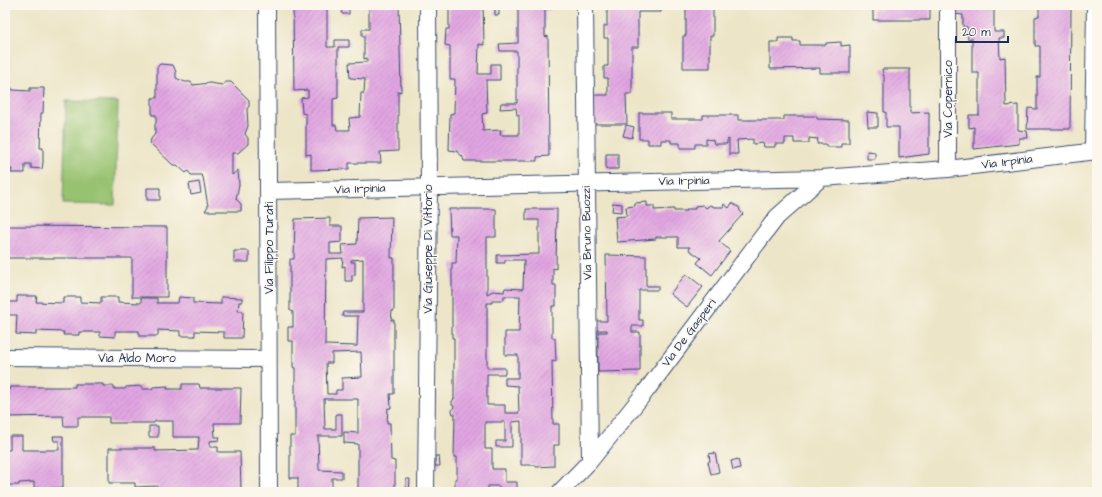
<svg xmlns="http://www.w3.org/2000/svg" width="1102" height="497" font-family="'Architects Daughter',sans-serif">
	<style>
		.pitch { fill: #97c270; stroke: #597867 }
		.building { fill: url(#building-hatch); fill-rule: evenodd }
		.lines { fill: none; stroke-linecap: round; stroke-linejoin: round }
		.minor-casing { stroke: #3a4a6e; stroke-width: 18 }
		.minor { stroke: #fff; stroke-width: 16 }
		.labels { text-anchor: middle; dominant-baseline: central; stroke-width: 3; stroke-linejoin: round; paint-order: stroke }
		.street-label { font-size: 12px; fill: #1b2f5e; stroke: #fbf7ec }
	</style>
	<defs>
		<pattern id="building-hatch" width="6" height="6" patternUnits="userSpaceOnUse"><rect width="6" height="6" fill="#e1a5e1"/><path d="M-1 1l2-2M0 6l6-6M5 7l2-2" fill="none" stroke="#c08ec3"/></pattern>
	</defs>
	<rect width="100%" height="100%" fill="#fbf7ec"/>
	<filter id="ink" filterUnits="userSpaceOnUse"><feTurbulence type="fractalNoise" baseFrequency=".025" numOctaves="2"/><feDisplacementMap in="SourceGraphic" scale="8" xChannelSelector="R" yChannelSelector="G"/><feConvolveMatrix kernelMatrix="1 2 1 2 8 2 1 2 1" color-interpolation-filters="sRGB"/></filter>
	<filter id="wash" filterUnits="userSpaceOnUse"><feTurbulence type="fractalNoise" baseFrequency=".012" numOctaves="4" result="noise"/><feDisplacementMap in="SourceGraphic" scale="16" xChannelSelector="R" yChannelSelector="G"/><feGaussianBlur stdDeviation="0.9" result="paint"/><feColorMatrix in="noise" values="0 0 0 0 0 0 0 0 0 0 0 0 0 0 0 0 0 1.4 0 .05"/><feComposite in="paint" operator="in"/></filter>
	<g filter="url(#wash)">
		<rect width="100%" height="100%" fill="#ece5c7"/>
		<path class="pitch" d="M66,101L118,102L115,205L63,204Z"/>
		<g id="blocks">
			<path class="building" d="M293,5H327V47H335V40H349V47H338V98L333,99V125H336L337,130H350L349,118L360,117L361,93H364L365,79L350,78L349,63L367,62V58L364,59V36H362V29H369V5H399L401,92L398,91V151L380,152L381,163H349V169L311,170V154L306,155V114L302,113L301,98L308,97V90L294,91Z
				M341,5H349V14H342Z
				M449,5H483L484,45L479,44L478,74H491V64H500V80H486L487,113L482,114L483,131L501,130L500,135H519V115H517L516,108L500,109L501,103H517V51H500L499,44L518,43V9H516L515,5H552V9H545V37L548,36L549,156L537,157V161H464L462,155V156L457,152V151L449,150L450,114L454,113L455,79H450V46L445,45L446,29H449Z
				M495,5H499V15H495Z
				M607,5H661V12H638V47H632V94H626L627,124H592V95H608V78H604V66H608V38H604V26H607Z
				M686,5H713V36H710V68H683V36H686Z
				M881,5H930V20H873V9H881Z
				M954,5H994V32H1004V38H999L1000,58L1005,57L1006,106L1018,105V130L1027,131L1028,138H1019V144L974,149V127L969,128V115H979V73H972V38L968,39L967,27H963V15L955,14Z
				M1039,5H1071L1070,129H1027L1028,108L1037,109V77H1040V46H1035V17L1039,16Z
				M778,38H793V41H800V45H826V43L841,42V46L850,45V73H820V68L770,69V42H778Z
				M160,64L173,65L176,72V78L185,82H191L193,85L210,83L222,85L226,82H231L249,100V106L247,109L248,126L245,134L248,138V144L238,153H232V175L238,170L239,185L236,199L241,204V211H205L208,206L203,177L201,175H191L188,171L186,173L177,165H173L150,143L151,139L155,134V125L156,123V115H152V98H157V67Z
				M882,69H910V113L929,112V154L899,158V127H886V112H884V75H883Z
				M5,81L13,90L30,91V88H44L43,113H41L40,148H43V162L42,169L31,168V164H25V173H11L12,169H5Z
				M867,112L878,113V127H868Z
				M639,113H671V119H703V115H738V120H784V116H817V119L849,120V143H841V147H826V144H817L818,139L809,138V143H794V138H785V144H775V147H764L763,143L753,144V139L737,140L738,154H729V139L727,140V144H714L713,140L706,139V144H695V148H680V143H671V140H661V144H648V139H639Z
				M626,125L634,127L632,138L623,136Z
				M867,151L875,152V159H867Z
				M606,154H618V169H606Z
				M199,182L201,193L191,195L189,184Z
				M147,188H160V200H147Z
				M647,202V206H654V210L674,209V211H687V209H695V206L703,205L706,208L710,205L714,207H723L724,204L729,208L732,203L736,206L739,207L740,211L743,214L719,241L730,251L712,275L697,263L701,258L689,250L690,247H678V237H656V239L617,242L615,217L627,216L626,207L635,206V203Z
				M613,203L622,204V212L612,211Z
				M449,209H496V237H487V294L493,291L504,292L505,288L523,289L524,260H505V263H497V255L539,254V220H526V209H557L556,269L553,268V285H556V306H552V338H555L556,362L552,361L553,424H559V445H554V466L536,467V465H521V421L512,422V447H496V441H505V422H485V449H492V469H505V482H517V492H499V486H488V492H455V479H457V457H454L455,414H453L452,411L454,406L452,405V401L454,399V338H452V263H456L457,235H450ZM504,296H520L519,332H505V355H518V378H505V385L518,386L519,413H505V405H487V374H505V368H487V303H492V300H504Z
				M392,217L391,258H394V311H392L391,320H394V394H390L391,408H388L387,423H390L391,460L395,461V492H358V444L344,443V432L358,433V399H324L325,429H336V414H342V436H318L319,470L342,471V478H332V492H298V478H290V436H295V368L293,367V341H288V327H293V312L290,310V259H294L295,219L330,218V226H342V242L330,243V254H343L342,245L357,244L358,218ZM343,258L342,267L345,266V281H352V275H355V262H351V260L363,259V312H343L342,316H358L357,346L325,345L326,259ZM361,352L362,377L342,378V390H336V394H327L326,363H332V353Z
				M5,226L167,227V297H132V258H7V302H17V296H37L36,302L63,303V297H80V302L101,303V297H118V302L141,303V298H157V303H178L179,297L193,298V303L221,304V297L242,298V302H239L238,311H243L242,338H224V332L195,331V336H180V331L158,330V336H139V331H115V337L100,336V332H79V335H63L64,332L36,331V335L16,334L17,315H5Z
				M234,251H249V262H234Z
				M606,255L646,256V286H658V290H639V320H643V326H632V332H640V371L598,372V332H607V330H594V321H607Z
				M686,274L703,287L687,307L670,294Z
				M75,384H103V386H114V389H125L126,387L142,386V389H152L153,387L168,386L167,389H182V384H199L200,388H241L240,423H214L215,437H220L219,440L210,441V447H218V452H240L241,491H158V486L135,487V483H109V448H155V451L198,450L199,437H173V421H155L154,423H109V417H78V426H64L63,416L5,417V390H9L10,387H75Z
				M149,426H158V437H149Z
				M10,436H22V450H59V441H54L53,436H63V488H34V482L19,483V485H5V450H10Z
				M715,453L719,472L711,474L708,462L710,461L709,454Z
				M435,456H439L440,466H435Z
				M738,459L740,468L733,470L731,461Z
				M406,479H410L409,492H406Z"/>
		</g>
	</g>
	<g filter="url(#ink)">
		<use href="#blocks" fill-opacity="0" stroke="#3a4a6e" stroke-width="1"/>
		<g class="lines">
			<g class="minor-casing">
				<path id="minor" d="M267,5C269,167 268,330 269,492
					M585,5L590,461
					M1093,152L1095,5
					M948,169V5
					M269,191L821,178L948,169L1097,151
					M5,357L268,359
					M426,492L429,187L428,5
					M560,492L590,461L646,391L777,217L821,178"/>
			</g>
			<use href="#minor" class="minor"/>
		</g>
	</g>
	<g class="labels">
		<g class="street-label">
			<text transform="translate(948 99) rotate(-90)">Via Copernico</text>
			<text transform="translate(1007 162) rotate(-7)">Via Irpinia</text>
			<text transform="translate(684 181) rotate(-1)">Via Irpinia</text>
			<text transform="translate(360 189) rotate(-2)">Via Irpinia</text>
			<text transform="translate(587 233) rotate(-91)">Via Bruno Buozzi</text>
			<text transform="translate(269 248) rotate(-90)">Via Filippo Turati</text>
			<text transform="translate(428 249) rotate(-90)">Via Giuseppe Di Vittorio</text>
			<text transform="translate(689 333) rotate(-53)">Via De Gasperi</text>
			<text x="137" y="358">Via Aldo Moro</text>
		</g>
	</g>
	<rect width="1102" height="497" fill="none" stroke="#fbf7ec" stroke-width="20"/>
	<path d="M956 36v6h52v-6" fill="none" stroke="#1b2f5e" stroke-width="2"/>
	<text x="962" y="36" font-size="12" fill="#1b2f5e" stroke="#fbf7ec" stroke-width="3" paint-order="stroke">20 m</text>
</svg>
